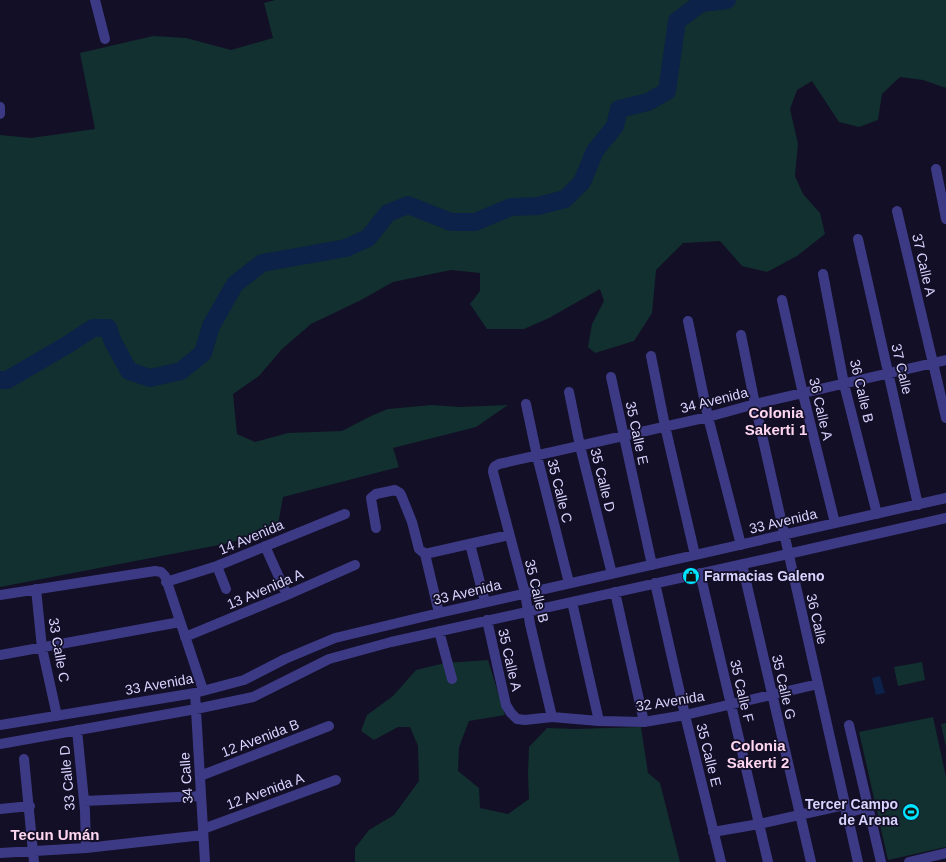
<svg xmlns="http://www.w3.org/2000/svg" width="946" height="862" font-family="Arial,sans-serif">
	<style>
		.green { fill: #12302f }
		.water { fill: #0c2248 }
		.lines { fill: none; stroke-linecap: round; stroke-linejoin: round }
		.river { stroke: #0c2248; stroke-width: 18 }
		.minor { stroke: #3d3a85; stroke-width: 10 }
		.labels { text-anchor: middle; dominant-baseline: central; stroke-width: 3.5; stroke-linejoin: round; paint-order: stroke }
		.street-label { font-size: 14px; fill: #d9d4ff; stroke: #130f26 }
		.poi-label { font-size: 14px; font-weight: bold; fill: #d9d4ff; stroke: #130f26; text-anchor: start }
		.neighbourhood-label { font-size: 15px; font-weight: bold; fill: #ffd6f0; stroke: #130f26 }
	</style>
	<rect width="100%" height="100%" fill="#130f26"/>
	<path class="green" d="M275,0H946V88L923,80L900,77L882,94L878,120L859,127L839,122L812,81L797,90L790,109L798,144L795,176L803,194L820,213L825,234L797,256L767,272L742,266L720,241L683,243L656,270L652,313L634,341L595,353L588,347L592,324L604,301L600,289L549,318L524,329H487L470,304L480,291V273L451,270L393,282L361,300L311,324L282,349L259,376L233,394L237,434L255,442L288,433L342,431L371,416L388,409L432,405L460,407L508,405L476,427L393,448L399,467L283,497L277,530L224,544L0,587V135L31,138L95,129L80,53L153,36L186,38L231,50L273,38L264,3Z
		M488,660L505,715L469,721L459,747L458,771L479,788L480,808L508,814L529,799L528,774L529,747L547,728L576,729L641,727L648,773L660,783L680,862H355V848L369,830L394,815L419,781L418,746L410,727H398L374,740L361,731L367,715L393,696L416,670L445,663Z
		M922,662L925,680L898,686L894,667Z
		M933,717L946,777V847L888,860L859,732Z
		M946,723V747L941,724Z"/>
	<path class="water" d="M880,676L885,693L876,695L872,678Z"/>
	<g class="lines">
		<path class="river" d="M0,380H7L67,345L93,328H108L113,342L129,371L150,378L181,371L203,353L211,326L235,284L262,263L346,248L368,238L388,213L408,205L451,222H475L511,207L538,206L565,199L582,182L595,151L615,126L619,109L648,102L667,91L677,21L701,3L727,0"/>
		<path class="minor" d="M95,0L105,39
			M0,107V114
			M936,169L946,219
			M897,211L946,418
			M858,239L918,505
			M823,274L844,384L877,514
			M782,300L803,394L835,523
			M688,321L708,417L741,545
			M741,335L755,404L858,862
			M651,356L665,426L695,555
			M611,377L652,565
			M569,392L580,446L612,574
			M526,404L537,456L569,583
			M376,528L371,498L376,494L395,490L400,493L402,497L412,522L419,549L425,554L509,535
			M470,544L485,602
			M265,546L287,595
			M425,554L439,613
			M742,564L811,862
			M217,566L226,589
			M700,573L768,862
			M166,582L217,566L345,514
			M655,583L685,715L721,862
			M36,589L42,648L57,716
			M615,592L644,722
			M0,595L155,571L161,572L165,576L203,690
			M572,602L599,721
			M487,620L506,705L511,713L517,719L525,720L552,717L599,721L644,722L685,715L818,684
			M439,631L452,679
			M185,637L287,595L355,565
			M0,655L180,622
			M195,693L205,862
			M552,717L530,624L525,593L493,472C493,467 495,466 499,464L708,417L755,404L946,360
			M0,725L195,693L244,680L285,659L335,638L439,613L946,498
			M849,725L881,862
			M77,730L85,811L86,848
			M0,744L196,709L253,697L329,659L391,642L788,554L946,518
			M24,759L34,862
			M200,776L329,726
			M84,801L201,796
			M0,809L30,806
			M846,813L869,807
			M203,829L336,780
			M713,832L759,824L844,805
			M0,853L86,848L203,835
			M909,862L946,853"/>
	</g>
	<defs>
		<g id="shop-disc" transform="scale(0.9)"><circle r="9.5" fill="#00e5ff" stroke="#130f26"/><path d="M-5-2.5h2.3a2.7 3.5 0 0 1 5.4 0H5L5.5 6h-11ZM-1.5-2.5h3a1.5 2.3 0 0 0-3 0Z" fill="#111"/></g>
		<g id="stadium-disc" transform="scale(0.9)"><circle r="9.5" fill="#00e5ff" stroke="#130f26"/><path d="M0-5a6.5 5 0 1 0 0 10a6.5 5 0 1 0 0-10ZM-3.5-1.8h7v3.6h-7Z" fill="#111"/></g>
	</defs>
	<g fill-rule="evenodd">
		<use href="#shop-disc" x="691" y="576"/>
		<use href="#stadium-disc" x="911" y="812"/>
	</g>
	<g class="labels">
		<g class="street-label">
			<text transform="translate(924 265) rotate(77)">37 Calle A</text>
			<text transform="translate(902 369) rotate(77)">37 Calle</text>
			<text transform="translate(862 391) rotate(77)">36 Calle B</text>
			<text transform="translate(714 400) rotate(-14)">34 Avenida</text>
			<text transform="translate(821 409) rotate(77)">36 Calle A</text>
			<text transform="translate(637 433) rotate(78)">35 Calle E</text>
			<text transform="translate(603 480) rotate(76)">35 Calle D</text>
			<text transform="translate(560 491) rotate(76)">35 Calle C</text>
			<text transform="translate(783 521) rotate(-13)">33 Avenida</text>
			<text transform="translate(251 537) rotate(-23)">14 Avenida</text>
			<text transform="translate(265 589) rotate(-23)">13 Avenida A</text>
			<text transform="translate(537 591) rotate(77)">35 Calle B</text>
			<text transform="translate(467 592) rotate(-13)">33 Avenida</text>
			<text transform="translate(817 619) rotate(77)">36 Calle</text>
			<text transform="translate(59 650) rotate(80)">33 Calle C</text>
			<text transform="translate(510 660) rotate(77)">35 Calle A</text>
			<text transform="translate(159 684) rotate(-10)">33 Avenida</text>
			<text transform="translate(784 687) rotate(77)">35 Calle G</text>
			<text transform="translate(742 691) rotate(77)">35 Calle F</text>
			<text transform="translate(670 701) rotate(-9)">32 Avenida</text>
			<text transform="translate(260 738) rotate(-21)">12 Avenida B</text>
			<text transform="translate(709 755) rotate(76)">35 Calle E</text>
			<text transform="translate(67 778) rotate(-95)">33 Calle D</text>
			<text transform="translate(186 778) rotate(-94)">34 Calle</text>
			<text transform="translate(265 791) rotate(-20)">12 Avenida A</text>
		</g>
		<g class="poi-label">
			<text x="704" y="576">Farmacias Galeno</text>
			<text x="898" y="804" text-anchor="end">Tercer Campo<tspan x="898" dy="16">de Arena</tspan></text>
		</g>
		<g class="neighbourhood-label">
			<text x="776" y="412">Colonia<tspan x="776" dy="17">Sakerti 1</tspan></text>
			<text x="758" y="745">Colonia<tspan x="758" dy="17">Sakerti 2</tspan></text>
			<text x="55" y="834">Tecun Umán</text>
		</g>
	</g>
</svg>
